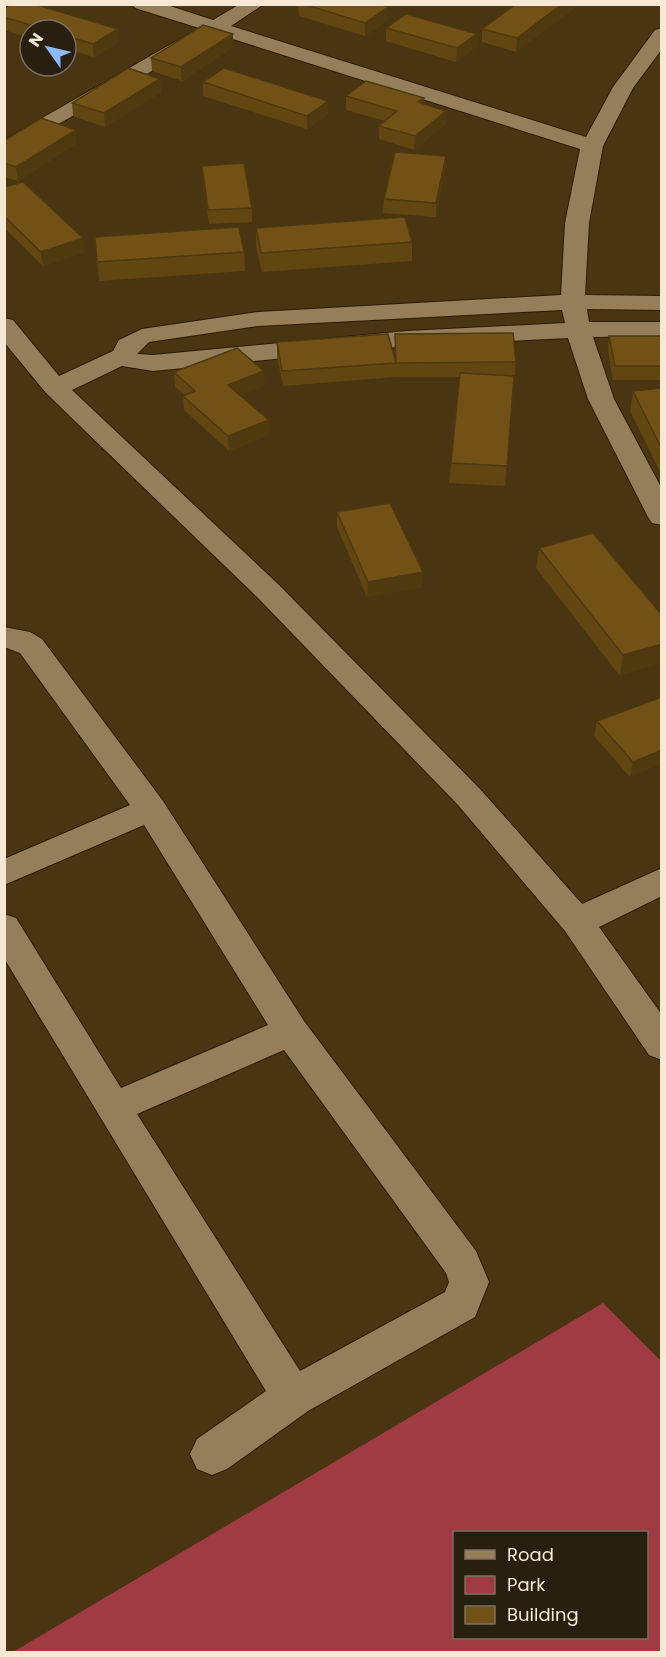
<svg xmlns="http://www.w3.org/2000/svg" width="666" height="1657" font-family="Poppins,sans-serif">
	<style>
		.green { fill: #9f3b43; fill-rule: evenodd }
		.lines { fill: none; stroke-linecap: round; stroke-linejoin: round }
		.minor-casing { stroke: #2c1d03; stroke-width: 2 }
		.minor { fill: #957e5a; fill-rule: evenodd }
		.wall { fill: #614612 }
		.shaded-wall { fill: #4f390f }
		.building { fill: #715115; stroke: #4f390f; stroke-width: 1.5 }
	</style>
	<rect width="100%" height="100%" fill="#493511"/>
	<path class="green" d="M603,1303L661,1361V1652H13ZM454,1532H646V1638H454Z"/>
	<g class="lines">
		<g class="minor-casing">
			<path id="minor" d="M133,4H164L213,20L240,4H264L231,26L586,137L613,87L655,30L662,28V49L633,88L603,146L589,223L585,295L662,296V310L587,309L589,322H662V336L593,337L614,399L662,489V525L652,523L648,517L588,399L568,338L407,346L153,371L122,366L72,390L279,585L480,789L582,904L662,868V896L599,927L662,1015V1060L649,1055L565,931L458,805L259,599L46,393L4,342V318L13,320L59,376L113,351L119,340L142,329L258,312L561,295L565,223L580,149L217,34L4,155V140L199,28L135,8ZM562,310L565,323L407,331L153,355L137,354L149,342L258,326Z
				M4,627L30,632L42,639L163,801L304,1021L476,1251L489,1282L475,1317L308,1411L227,1469L212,1475L197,1469L190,1454L197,1439L266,1391L4,958V914L16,918L121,1088L268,1025L144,825L4,885V859L130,805L20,653L4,647ZM284,1050L446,1273L449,1282L445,1292L300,1371L137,1114Z"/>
		</g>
		<use href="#minor" class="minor"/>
	</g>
	<path class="wall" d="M298,4H380L388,20L365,36L299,16Z
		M4,8L118,29L119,42L94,57L66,49V30H30V38L4,30Z
		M575,8L516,52L482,42V29Z
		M386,28L477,34L476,47L456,62L386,41Z
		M233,34V47L182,81L152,71L151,58Z
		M160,79L161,92L105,127L73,116L72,103Z
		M203,82L328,101V114L307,129L203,96Z
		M346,96L424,98V104L446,111V124L414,150L379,139V126L385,121L346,110Z
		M4,141L77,143L18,181L4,177Z
		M446,156L445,169L436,217L383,213L384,199Z
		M202,166L252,208V222L209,224L203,180Z
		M4,187L85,252L43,266L4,228Z
		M256,228L412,242V261L262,272L256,247Z
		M95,237L244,252L245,271L99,281Z
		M395,334L516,362L515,377H514L505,486L449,483L451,463L460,377H396L283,386L277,356V342L395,358Z
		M609,336H662V380H613L608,351Z
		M174,372L265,385L240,395L269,435L229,451L184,410L183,396L185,395L175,387Z
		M662,388V475L630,411L633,391Z
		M337,512L422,587L367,597L337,527Z
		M539,548L662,615L620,676L536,568Z
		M662,697L630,777L594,736L597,721Z"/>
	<path class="shaded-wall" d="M562,4H575V8L516,52L517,38Z
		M388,7V20L365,36V23Z
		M118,29L119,42L94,57L93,44Z
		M233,34V47L182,81L181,67Z
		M477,34L476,47L456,62L457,48Z
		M160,79L161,92L105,127L104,113Z
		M424,98L423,111L418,102Z
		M328,101V114L307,129V116Z
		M446,111V124L414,150L415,136Z
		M76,130L77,143L18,181L16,167Z
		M446,156L445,169L436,217V203Z
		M83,238L85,252L43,266L41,252Z
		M264,371L265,385L229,400L228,385Z
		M269,420V435L229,451L228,436Z
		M423,572L422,587L367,597L368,582Z
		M662,644V663L620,676L623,655Z
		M662,750V764L630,777L633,762Z"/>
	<path class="building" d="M11,4H34L118,29L93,44L66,36V30H46L4,17V8Z
		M303,4H380L388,7L365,23Z
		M516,4H562L517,38L482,29Z
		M406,14L477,34L457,48L386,28Z
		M203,25L233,34L181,67L151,58Z
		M128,68L160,79L104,113L72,103Z
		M224,68L328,101L307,116L203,82Z
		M366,81L424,98L418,102L446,111L415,136L379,126L397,111L346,96Z
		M41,118L76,130L16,167L4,163V141Z
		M395,152L446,156L436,203L384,199Z
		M244,163L252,208L208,210L202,166Z
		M23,182L83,238L41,252L4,216V187Z
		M405,217L412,242L261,253L256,228Z
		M239,227L244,252L97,262L95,237Z
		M513,333L516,362L396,363L395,334Z
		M388,334L396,363L282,371L277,342Z
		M609,336H662V366H615Z
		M237,348L264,371L228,385L269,420L228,436L183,396L195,391L174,372Z
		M460,373L514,376L507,466L451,463Z
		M662,388V449L633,391Z
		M390,503L423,572L368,582L337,512Z
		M593,533L662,615V644L623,655L539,548Z
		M662,697V750L633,762L597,721Z"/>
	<rect width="666" height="1657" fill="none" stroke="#f5e8d5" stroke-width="12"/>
	<rect x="453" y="1531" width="195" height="108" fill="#281f10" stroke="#7a6f5f" stroke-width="1.5"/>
	<rect x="465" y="1550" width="30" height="9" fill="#957e5a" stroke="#7a6f5f" stroke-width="1.5"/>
	<text x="507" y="1561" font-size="18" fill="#f5e8d5">Road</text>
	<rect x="465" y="1576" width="30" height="18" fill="#9f3b43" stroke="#7a6f5f" stroke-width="1.5"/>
	<text x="507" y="1591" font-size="18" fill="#f5e8d5">Park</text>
	<rect x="465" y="1606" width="30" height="18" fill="#715115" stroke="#7a6f5f" stroke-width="1.5"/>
	<text x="507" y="1621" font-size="18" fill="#f5e8d5">Building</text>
	<g transform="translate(48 48) rotate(304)"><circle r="28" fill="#281f10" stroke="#7a6f5f" stroke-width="1.5"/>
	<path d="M0-4.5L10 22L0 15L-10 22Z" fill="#8db9fc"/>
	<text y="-9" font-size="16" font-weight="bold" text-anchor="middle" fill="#f5e8d5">N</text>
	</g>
</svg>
